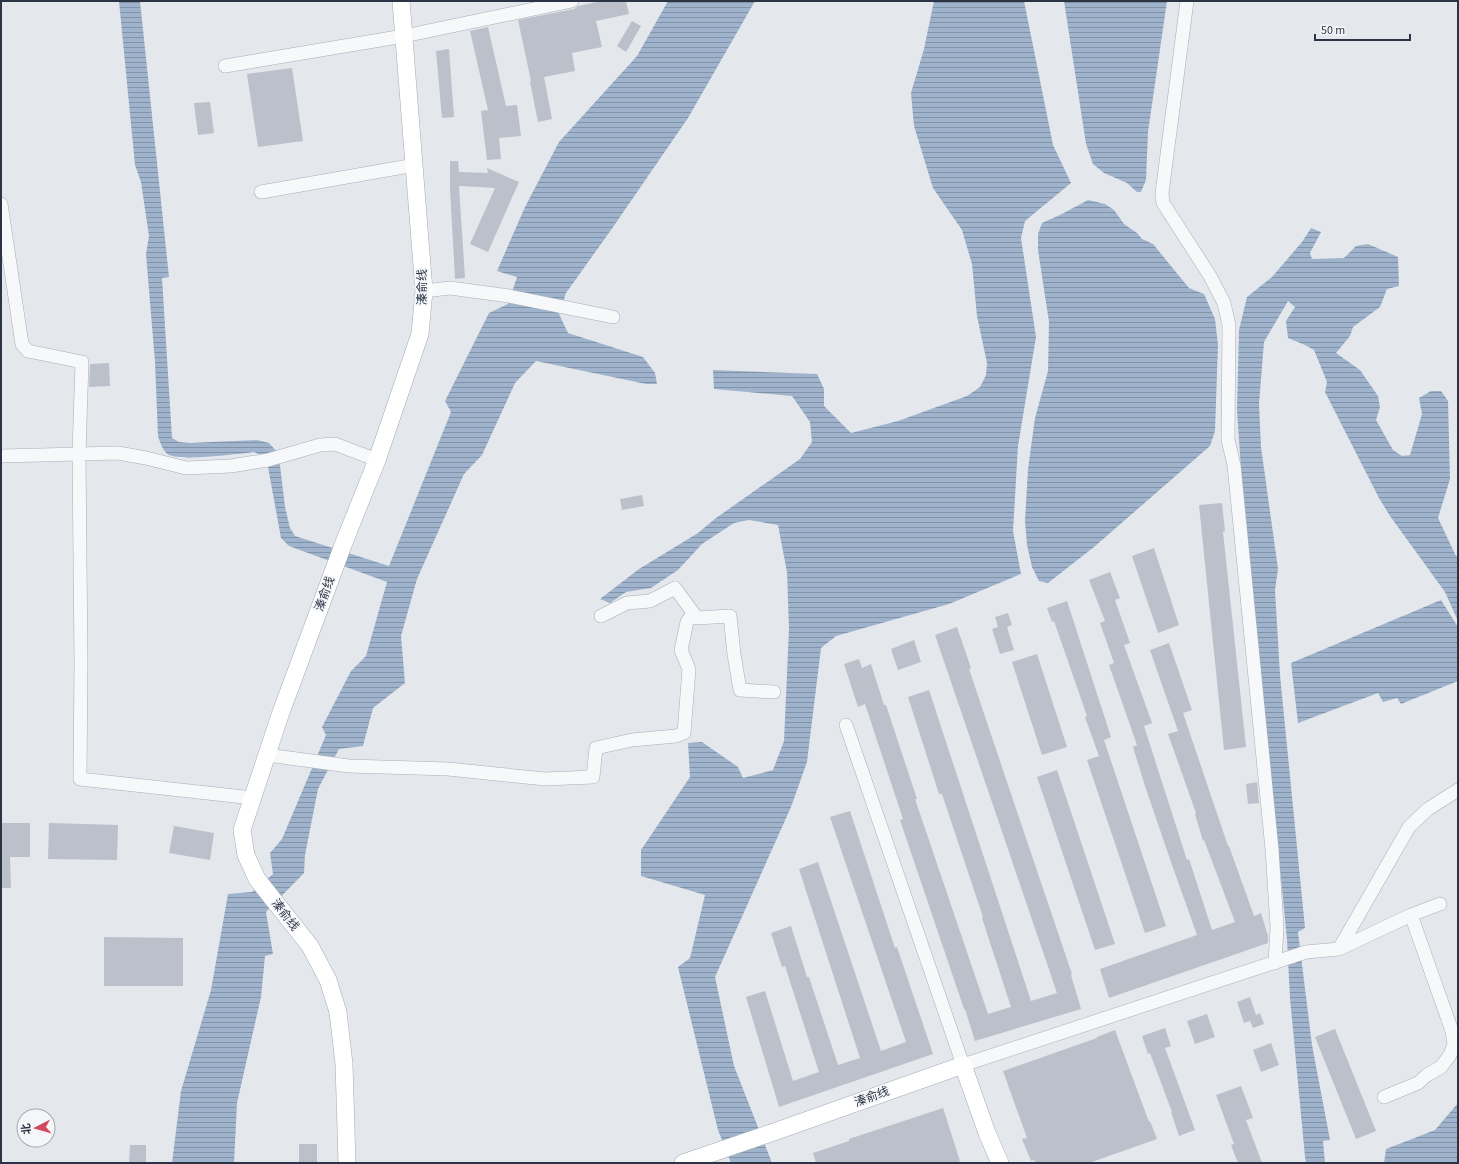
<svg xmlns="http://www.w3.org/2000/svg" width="1459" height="1164" font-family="'Source Sans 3','Noto Sans SC',sans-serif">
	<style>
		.water { fill: url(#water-rules) }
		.building { fill: #bbc0ca }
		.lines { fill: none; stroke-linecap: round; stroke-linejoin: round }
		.minor-casing { stroke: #a9aeb7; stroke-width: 14 }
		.major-casing { stroke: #a3abb8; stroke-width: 18 }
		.minor { stroke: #f7f8fa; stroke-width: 13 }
		.major { stroke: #fff; stroke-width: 17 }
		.labels { text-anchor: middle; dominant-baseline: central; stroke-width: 3.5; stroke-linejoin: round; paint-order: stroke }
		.street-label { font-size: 12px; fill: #2b3445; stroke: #f4f6f9 }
	</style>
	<defs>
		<pattern id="water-rules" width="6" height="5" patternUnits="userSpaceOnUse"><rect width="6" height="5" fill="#9fb4cc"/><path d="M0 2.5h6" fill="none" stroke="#8293a7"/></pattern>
	</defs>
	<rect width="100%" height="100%" fill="#e4e7ec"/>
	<path class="water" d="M119,1H140L169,277L162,278L172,438L179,442L190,443L257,440L269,443L277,452L280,465L285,507L290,528L295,536L389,566L451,412L445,401L489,313L508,304L517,277L497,271L525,207L559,142L637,56L668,1H755L688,118L611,230L566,293L559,314L568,333L643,357L655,373L657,384H646L536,361L515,383L482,455L464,474L417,579L401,636L405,683L373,708L363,746L339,749L318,789L305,855L304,873L266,912L273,954L265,956L261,997L237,1103L234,1163H172L181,1091L211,990L228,894L252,892L273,874L270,853L282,839L326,735L322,727L351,671L366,656L387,582L289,546L281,538L268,467L263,456L254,452C238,454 182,461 169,455C163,452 160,442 158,436L155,362L146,254L149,236L141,182L135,165Z
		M934,1H1024L1053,145L1071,183L1025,221L1021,238L1036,337L1018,446L1013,531L1021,574L949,604L836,636L821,648L807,762L791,807L715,977L734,1066L772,1163H731L718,1130L678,967L690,958L705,895L641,876V850L690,777L688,743L702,742L738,767L743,778L773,770L784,741L789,628L787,572L778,525L749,520L734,523L702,544L678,570L651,588L626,592L610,603L600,599L639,569L698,533L716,518L800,459L812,442L810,422L792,396L714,389L713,370L817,374L824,389V406L851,433L898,421L967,396L980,387L986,375L987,363L977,316L972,264L962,230L933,188L914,126L911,93L924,49Z
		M1064,1H1167L1148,132L1146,180L1141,192H1137L1127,183L1104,173L1093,164L1086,144Z
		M1088,200L1105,204L1114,210L1124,224L1137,233L1142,239L1153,244L1189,288L1204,294L1215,319L1218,345L1215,431L1210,446L1094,547L1048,583L1039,581L1032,567L1027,545L1025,521L1028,469L1035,418L1048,371L1049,322L1038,250V234L1042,223L1060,215Z
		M1311,228L1321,232L1310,253L1312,259L1344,258L1356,246L1368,244L1398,257L1399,286L1387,289L1380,307L1353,327L1350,336L1336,353L1360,370L1378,396L1380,407L1376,420L1393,450L1402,456L1410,455L1422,414L1419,398L1431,391H1441L1448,401L1450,479L1438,518L1456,556L1458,557V621L1445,592L1390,516L1379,498L1325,392L1327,382L1314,350L1305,345L1288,338L1286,321L1295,307L1288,301L1264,342L1259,404L1261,447L1278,569L1275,590L1280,675L1305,928L1298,932L1312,1045L1330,1140L1323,1141L1325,1163H1306L1305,1157L1290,998L1287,940L1241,469L1237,410L1239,330L1247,297L1272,277L1302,242Z
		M1441,600L1458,627V681L1401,704L1397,698L1383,702L1378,693L1298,723L1291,663Z
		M1458,1103V1163H1384L1386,1149L1435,1130Z"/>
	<path class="building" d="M602,1H626L629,14L596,21L602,47L572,53L575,71L544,77L552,119L538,122L530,82L531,81L518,20L574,9L578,6Z
		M632,21L641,26L626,52L617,46Z
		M488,27L506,106L517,105L521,136L499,138L501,159L487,160L481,111L488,110L470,31Z
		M449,49L454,117L442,118L436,51Z
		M292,68L303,141L258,147L247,74Z
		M210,102L214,133L198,135L194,103Z
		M450,161H458L459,172L488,173L487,168L519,182L488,252L470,244L495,188L459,186L465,278L455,279L450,189Z
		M109,363L110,386L89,387L90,364Z
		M642,495L644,506L622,510L620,499Z
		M1222,503L1225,531L1223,532L1246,747L1224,750L1199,505Z
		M1154,548L1179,625L1158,633L1132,556Z
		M1110,572L1120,598L1115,600L1130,643L1124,645L1152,723L1144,726L1187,860L1189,859L1212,930L1235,922L1204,840L1203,841L1195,814L1196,813L1168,734L1178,731L1150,650L1169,643L1192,710L1183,713L1228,846H1229L1254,916L1261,913L1268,936V943L1109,998L1100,969L1197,935L1172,865L1145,786L1133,747L1137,745L1109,665L1114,663L1100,623L1105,621L1089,580Z
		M1067,601L1111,737L1104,740L1166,926L1145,933L1087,760L1099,756L1085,717L1087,716L1054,621L1052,622L1047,608Z
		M1008,613L1012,625L1007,627L1014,650L1000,654L992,629L998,627L995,617Z
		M957,627L971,668L969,669L1008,785L1072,974L1071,975L1081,1009L975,1041L965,1009H964L900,820L903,819L865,704L858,707L844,664L859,659L862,668L871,664L884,705H886L917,799H915L988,1014L1011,1007L982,918L983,917L942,794H939L908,697L929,690L1031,1001L1057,993L935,635Z
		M914,640L921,662L898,670L891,649Z
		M1037,654L1067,747L1042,755L1012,662Z
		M1057,770L1115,944L1095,950L1037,777Z
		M1257,782L1259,803L1248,804L1246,784Z
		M850,811L895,948L897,947L933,1054L779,1107L746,997L765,991L793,1081L819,1072L785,966L782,967L771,933L791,926L807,977H809L838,1065L860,1058L799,869L818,862L881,1051L906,1042L830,817Z
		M1,823H30V857H10L11,888H1Z
		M49,823L118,825L117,860L48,859Z
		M174,826L214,833L210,860L169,853Z
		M104,937L183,938V986H104Z
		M1250,997L1256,1015L1260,1013L1264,1024L1253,1028L1250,1021L1244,1023L1237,1002Z
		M1207,1014L1215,1037L1195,1044L1187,1021Z
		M1165,1028L1171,1046L1165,1048L1195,1130L1179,1136L1171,1112H1172L1150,1053L1148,1054L1142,1036Z
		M1335,1029L1376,1131L1356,1139L1315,1037Z
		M1115,1030L1149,1122L1150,1121L1157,1139L1089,1163H1036L1034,1160L1031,1161L1022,1139L1027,1138L1003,1071L1097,1038V1037Z
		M1271,1043L1279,1065L1261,1072L1253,1050Z
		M1241,1086L1253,1118L1246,1120L1262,1163H1238L1231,1145L1234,1144L1216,1095Z
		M943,1108L960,1161L954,1163H816L813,1153L849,1141V1139Z
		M299,1144H317V1163H299Z
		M130,1145H146V1163H129Z"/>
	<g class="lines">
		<g class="minor-casing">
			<path id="minor" d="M1187,1L1162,193L1163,203L1210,276L1224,303L1229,325L1228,440L1234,465L1272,849L1277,927L1275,963
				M225,66L404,36L572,1
				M261,192L415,165
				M1,204L22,344L28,351L82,362L79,453L81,662L80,779L253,798
				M424,291L450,288L509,296L613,317
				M1,456L118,453L146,458L186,468L231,466L268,460L320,445L335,444L377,460
				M601,616L627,603L650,601L675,588L697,618L730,616L734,654L740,690L774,692
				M846,725L963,1065L1306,952L1339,949L1411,915L1440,904
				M267,755L349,766L448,769L545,779L593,777L596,748L632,740L676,736L684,733L689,669L681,650L687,622L693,613
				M1339,949L1409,827L1428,809L1458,790
				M1384,1097L1418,1083L1427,1075L1441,1067L1450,1055L1454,1044L1452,1031L1411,915"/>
		</g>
		<g class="major-casing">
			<path id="major" d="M347,1163L344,1064L338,1012L328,980L310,946L257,879L246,855L242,830L280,715L343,545L377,460L420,334L424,291L401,1
				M683,1163L771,1133L963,1065L987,1133L1000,1163"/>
		</g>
		<use href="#minor" class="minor"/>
		<use href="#major" class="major"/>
	</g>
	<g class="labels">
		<g class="street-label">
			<text transform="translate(422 287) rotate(-90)">溱俞线</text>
			<text transform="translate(325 594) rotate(-70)">溱俞线</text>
			<text transform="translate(285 915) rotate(52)">溱俞线</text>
			<text transform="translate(872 1097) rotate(-20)">溱俞线</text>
		</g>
	</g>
	<rect width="1459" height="1164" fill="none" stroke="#2b3445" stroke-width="4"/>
	<g transform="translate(36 1128) rotate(264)"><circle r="19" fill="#f4f6f9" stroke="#a4a8b1"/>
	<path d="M0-3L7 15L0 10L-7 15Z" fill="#d1495b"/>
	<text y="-6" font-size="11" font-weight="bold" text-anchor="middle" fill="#2b3445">北</text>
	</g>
	<path d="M1315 34v6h95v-6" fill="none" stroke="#2b3445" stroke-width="2"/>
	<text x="1321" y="34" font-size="12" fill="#2b3445" stroke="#f4f6f9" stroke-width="3" paint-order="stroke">50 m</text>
</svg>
